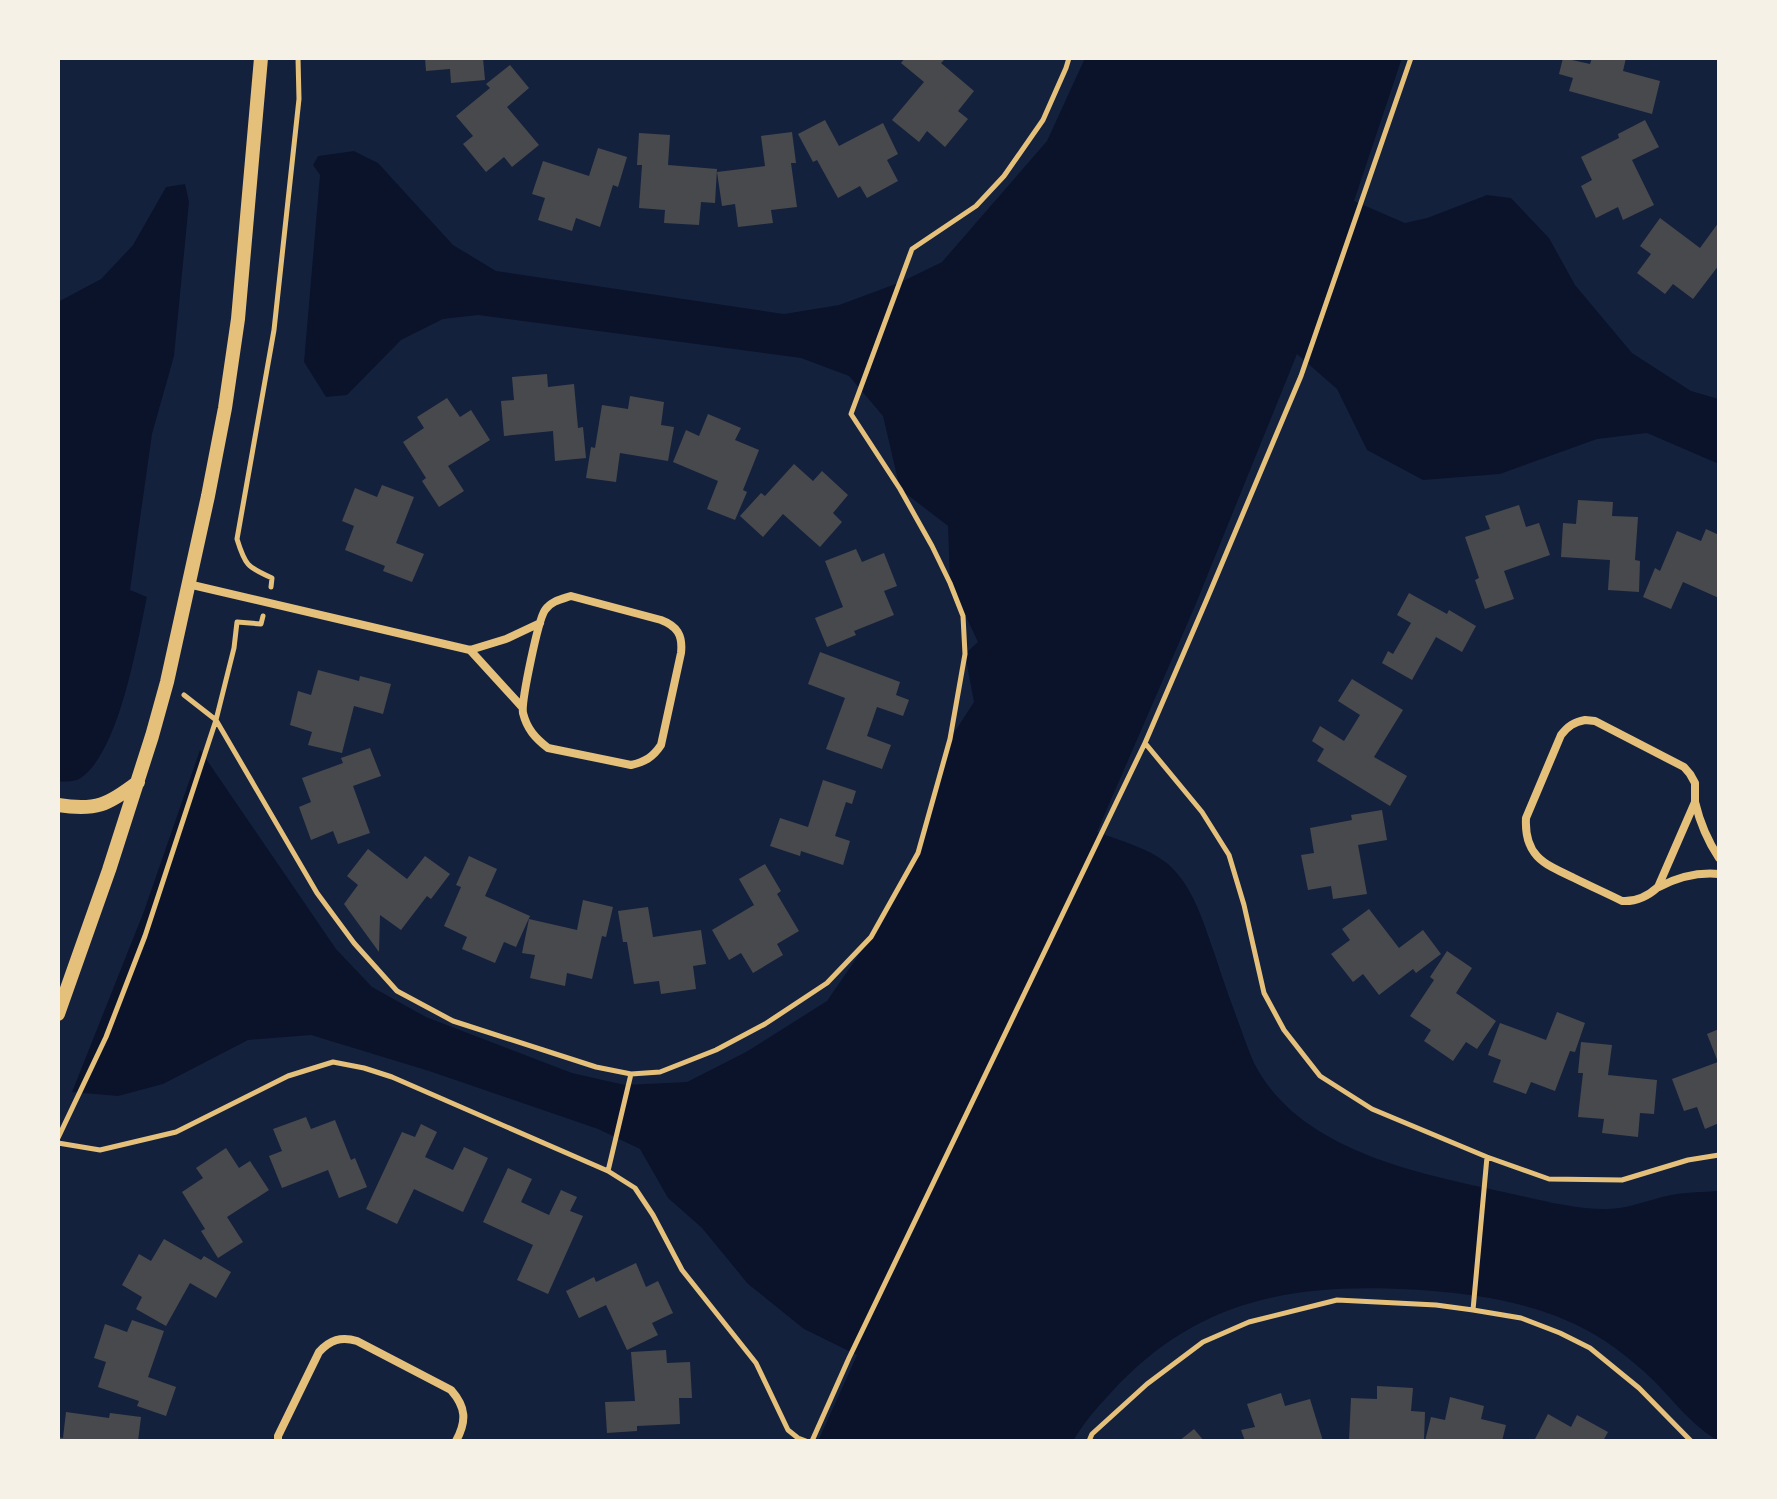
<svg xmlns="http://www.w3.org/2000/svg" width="1777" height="1499" font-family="'Roboto Condensed',sans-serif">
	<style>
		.water { fill: #0b132b }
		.building { fill: #48494c }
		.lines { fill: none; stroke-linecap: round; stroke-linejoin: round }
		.path { stroke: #e5c07b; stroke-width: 5 }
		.minor { stroke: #e5c07b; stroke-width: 8 }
		.tertiary { stroke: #e5c07b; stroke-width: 14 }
	</style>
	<rect width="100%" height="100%" fill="#14213d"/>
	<path class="water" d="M1085,58H1402L1354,201L1405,223L1427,218L1487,195L1511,198L1549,238L1575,285L1632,353L1691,391L1719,399V464L1647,433L1597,439L1500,474L1423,480L1367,450L1337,389L1297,354L1195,606L1097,832C1121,841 1149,848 1168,864C1194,887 1204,924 1215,955C1223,980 1232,1005 1241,1029C1245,1040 1249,1052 1254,1063C1299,1151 1418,1173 1504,1192C1537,1199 1572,1209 1606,1209C1628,1209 1650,1199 1671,1195C1686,1192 1703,1192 1719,1191V1441C1693,1427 1673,1400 1652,1379C1633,1361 1613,1345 1590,1332C1538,1303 1478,1294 1420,1290C1301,1283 1206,1295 1119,1384C1103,1401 1085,1420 1073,1441H818L857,1355L804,1329L748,1284L702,1228L668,1198L640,1149L598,1129L429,1071L311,1035L248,1040L163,1084L118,1096L72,1092L144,911L200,750L336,949L372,987L426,1017L572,1073L625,1085L687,1082L746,1052L827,1001L871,937L918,853L950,739L974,702L965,654L978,642L950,583L948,526L900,489L883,416L849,376L801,358L478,315L443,319L401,340L347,395L326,397L304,362L320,175L313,165L318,156L354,151L378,163L453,245L496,271L784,314L839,305L901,282L942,262L1047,141Z
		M185,184L189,202L174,356L152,434L130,590L147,597C137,643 120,749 82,777C76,782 66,782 58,781V302L101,279L133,245L166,187Z"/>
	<path class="building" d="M425,58H483L485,80L451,83L450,69L426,71Z
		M905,58H942L944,60L941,63L974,91L958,111L968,119L945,147L927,131L919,142L892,120L924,82L901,63Z
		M1563,58L1590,64L1592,58H1626L1623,71L1660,81L1652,114L1569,91L1573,78L1559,74Z
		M510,65L529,88L507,107L539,145L512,167L504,157L486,172L463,144L473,136L456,116L490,88L486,84Z
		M825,120L839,146L883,123L898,154L887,160L898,181L867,198L860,186L838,198L817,160L813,162L798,134Z
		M1645,120L1659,147L1632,160L1654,205L1623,220L1618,207L1596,218L1581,186L1592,180L1581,157L1619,138L1618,134Z
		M792,132L796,163H791L797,207L771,210L773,223L738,227L735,204L722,206L717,172L765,166L761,136Z
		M639,133L670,135L668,165L717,169L715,203L701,202L699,225L664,223L665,210L639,208L642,165H637Z
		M598,148L627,157L618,187L613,185L600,227L576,218L572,231L538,220L545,198L532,194L543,161L589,176Z
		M1660,218L1700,248L1719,222V265L1693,299L1673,284L1665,294L1637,273L1651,254L1640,246Z
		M547,374L548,387L574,384L578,428L583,427L586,458L555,461L553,431L504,436L501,401L514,400L512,377Z
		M630,396L664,402L661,425L674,427L668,461L620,453L616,482L586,478L591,447L595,448L602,405L628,409Z
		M447,398L460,417L471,410L490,440L448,466L464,491L439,507L422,481L426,478L403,442L424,428L417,417Z
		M708,414L741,428L735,440L759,450L743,490L747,492L735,520L707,509L718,481L673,462L686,430L699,436Z
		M794,464L813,481L822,471L848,495L833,513L842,522L820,547L783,514L763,537L740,516L761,493L765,496Z
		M382,485L414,497L396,543L424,554L412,582L383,571L385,566L345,550L354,526L342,521L355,488L377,497Z
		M1578,500L1613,502L1612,516L1638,517L1635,560L1640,561L1639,592L1608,590L1610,560L1561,557L1563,523L1576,524Z
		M1519,505L1526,527L1539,523L1550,555L1504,571L1514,599L1485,609L1475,580L1479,578L1465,537L1490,529L1485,516Z
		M1706,529L1719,535V598L1683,582L1671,609L1643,597L1655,568L1660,571L1677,531L1701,541Z
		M856,549L862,562L884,553L897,586L884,591L894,615L854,631L856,635L827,647L815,618L843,607L825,561Z
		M1409,593L1447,614L1449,610L1476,626L1462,652L1436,637L1412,680L1382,663L1388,651L1393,654L1411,623L1397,615Z
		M820,652L900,682L896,695L909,700L903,716L877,707L867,736L891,745L882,769L826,749L845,698L808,684Z
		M318,670L359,681L360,676L391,684L383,714L354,706L342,753L308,745L312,732L290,725L298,691L311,695Z
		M1352,679L1403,710L1374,757L1407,776L1390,806L1317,761L1324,749L1312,741L1320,726L1344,741L1360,715L1338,701Z
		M370,748L381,776L353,786L370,833L338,844L333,831L311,840L299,807L311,802L302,778L343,763L341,758Z
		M823,780L856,791L852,804L846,802L835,836L850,841L843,865L801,851L800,856L770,846L780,818L808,827Z
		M1382,810L1387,840L1358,845L1367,894L1333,899L1331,886L1308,890L1301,855L1314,853L1310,828L1352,820L1351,815Z
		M368,849L407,879L425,856L450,874L431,899L427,896L401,930L380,915L379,952L344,904L358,885L347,876Z
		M469,856L497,869L485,896L530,916L516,947L504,942L495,963L462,949L467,937L444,926L461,887L456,885Z
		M765,864L781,891L777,894L799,931L777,944L783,955L753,973L741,953L729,960L712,930L754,905L739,879Z
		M583,900L613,907L606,937L602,936L592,979L567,973L565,986L530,978L535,955L522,953L529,919L577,930Z
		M648,907L653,937L701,930L706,964L693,966L696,989L661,994L659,981L634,984L627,942H623L618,911Z
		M1369,909L1399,948L1423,930L1441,954L1416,973L1413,969L1379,995L1363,974L1353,982L1331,954L1350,940L1342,929Z
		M1447,951L1472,968L1456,993L1496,1021L1477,1049L1466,1042L1453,1061L1424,1041L1431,1030L1410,1016L1434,980L1430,977Z
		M1557,1012L1585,1023L1575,1052L1570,1051L1555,1091L1531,1082L1526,1094L1493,1082L1501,1060L1488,1055L1500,1023L1546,1040Z
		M1719,1029V1123L1705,1129L1697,1107L1684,1111L1672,1079L1718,1062L1707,1034Z
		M1581,1042L1612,1045L1608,1075L1657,1080L1654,1114L1640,1113L1638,1137L1602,1133L1604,1119L1578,1117L1583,1073H1578Z
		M306,1117L311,1129L335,1120L351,1160L355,1158L367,1187L339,1198L328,1170L282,1188L269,1156L282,1151L273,1129Z
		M421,1124L437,1132L425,1157L453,1170L464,1147L488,1158L463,1212L414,1189L397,1224L366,1209L402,1132L415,1137Z
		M226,1148L239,1168L250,1161L269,1190L227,1217L243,1242L218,1258L201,1231L205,1229L182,1192L203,1178L196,1168Z
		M508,1168L532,1179L521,1202L549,1215L561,1190L577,1197L570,1211L583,1216L548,1294L517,1280L533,1245L483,1222Z
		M164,1239L201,1260L204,1256L231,1272L216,1298L190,1283L166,1326L136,1309L142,1297L122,1285L139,1254L151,1261Z
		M636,1263L646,1287L658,1281L673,1313L652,1323L658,1335L627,1350L606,1305L579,1318L566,1291L594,1277L596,1282Z
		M132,1320L164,1331L148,1377L176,1387L166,1416L137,1406L139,1401L98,1387L106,1362L94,1358L105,1324L127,1332Z
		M666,1350L667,1363L690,1362L692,1398H679L680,1424L637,1426V1431L607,1433L605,1402L635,1401L631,1352Z
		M1377,1386L1413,1388L1411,1411L1425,1412L1424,1441H1349L1351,1398L1377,1399Z
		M1281,1393L1285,1406L1310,1399L1323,1441H1245L1241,1430L1255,1427L1247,1404Z
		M1450,1397L1484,1406L1481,1419L1506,1425L1502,1441H1425L1431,1417L1445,1420Z
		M66,1412L109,1418L110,1413L141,1417L138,1441H58V1437L63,1438Z
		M1548,1414L1571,1427L1577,1415L1608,1432L1603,1441H1534Z
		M1194,1429L1204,1441H1179Z"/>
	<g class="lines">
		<path class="path" d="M271,587L272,578C247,567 245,565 237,539L274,330L299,99L298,58
			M184,695L216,720L317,893L354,943L397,991L453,1021L596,1067L631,1074L660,1072L716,1050L765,1024L827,983L871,937L918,853L950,739L965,654L963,616L950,583L932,546L900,489L851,414L912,249L976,206L1004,176L1043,120L1066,68L1069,58
			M1145,743L1202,812L1229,855L1244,905L1264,993L1284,1030L1320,1076L1372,1109L1487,1157L1549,1179L1622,1180L1688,1160L1719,1155
			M58,1138L106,1037L145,936L216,720L234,648L237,622L261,624L263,616
			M58,1143L100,1150L176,1132L288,1076L333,1062L364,1068L392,1077L608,1171L635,1188L653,1215L682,1270L756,1363L788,1430L798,1438L806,1441
			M608,1171L631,1074
			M1473,1310L1487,1157
			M812,1441L849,1358L1145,743L1207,599L1301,376L1411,58
			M1089,1441L1092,1434L1147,1384L1203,1342L1249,1322L1337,1300L1436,1305L1473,1310L1521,1318L1560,1333L1590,1348L1639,1388L1691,1441"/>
		<path class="minor" d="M188,584L470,650L506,639L540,623
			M571,596L661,620C677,626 683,635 681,653L661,745C653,757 645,762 631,765L548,748C535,738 527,729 523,713C521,702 538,620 545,610C551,601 562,599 571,596Z
			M470,650L522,707
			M1585,720L1595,721L1684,767L1690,774L1695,783V802L1658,887C1647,897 1636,902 1622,901C1606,893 1590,886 1574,878C1544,864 1524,856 1526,818L1561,735C1568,726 1574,722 1585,720Z
			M1695,802C1700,823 1707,840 1719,858
			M1659,887C1678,877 1697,872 1719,874
			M278,1441V1436L319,1352C330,1340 341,1336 357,1341L451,1390C466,1407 467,1421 456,1441"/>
		<path class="tertiary" d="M58,805C96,811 108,805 138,782
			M58,1014L109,870L152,736L167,682L208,496L225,408L238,319L261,58"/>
	</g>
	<rect width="1777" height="1499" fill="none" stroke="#f6f1e7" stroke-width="120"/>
</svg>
